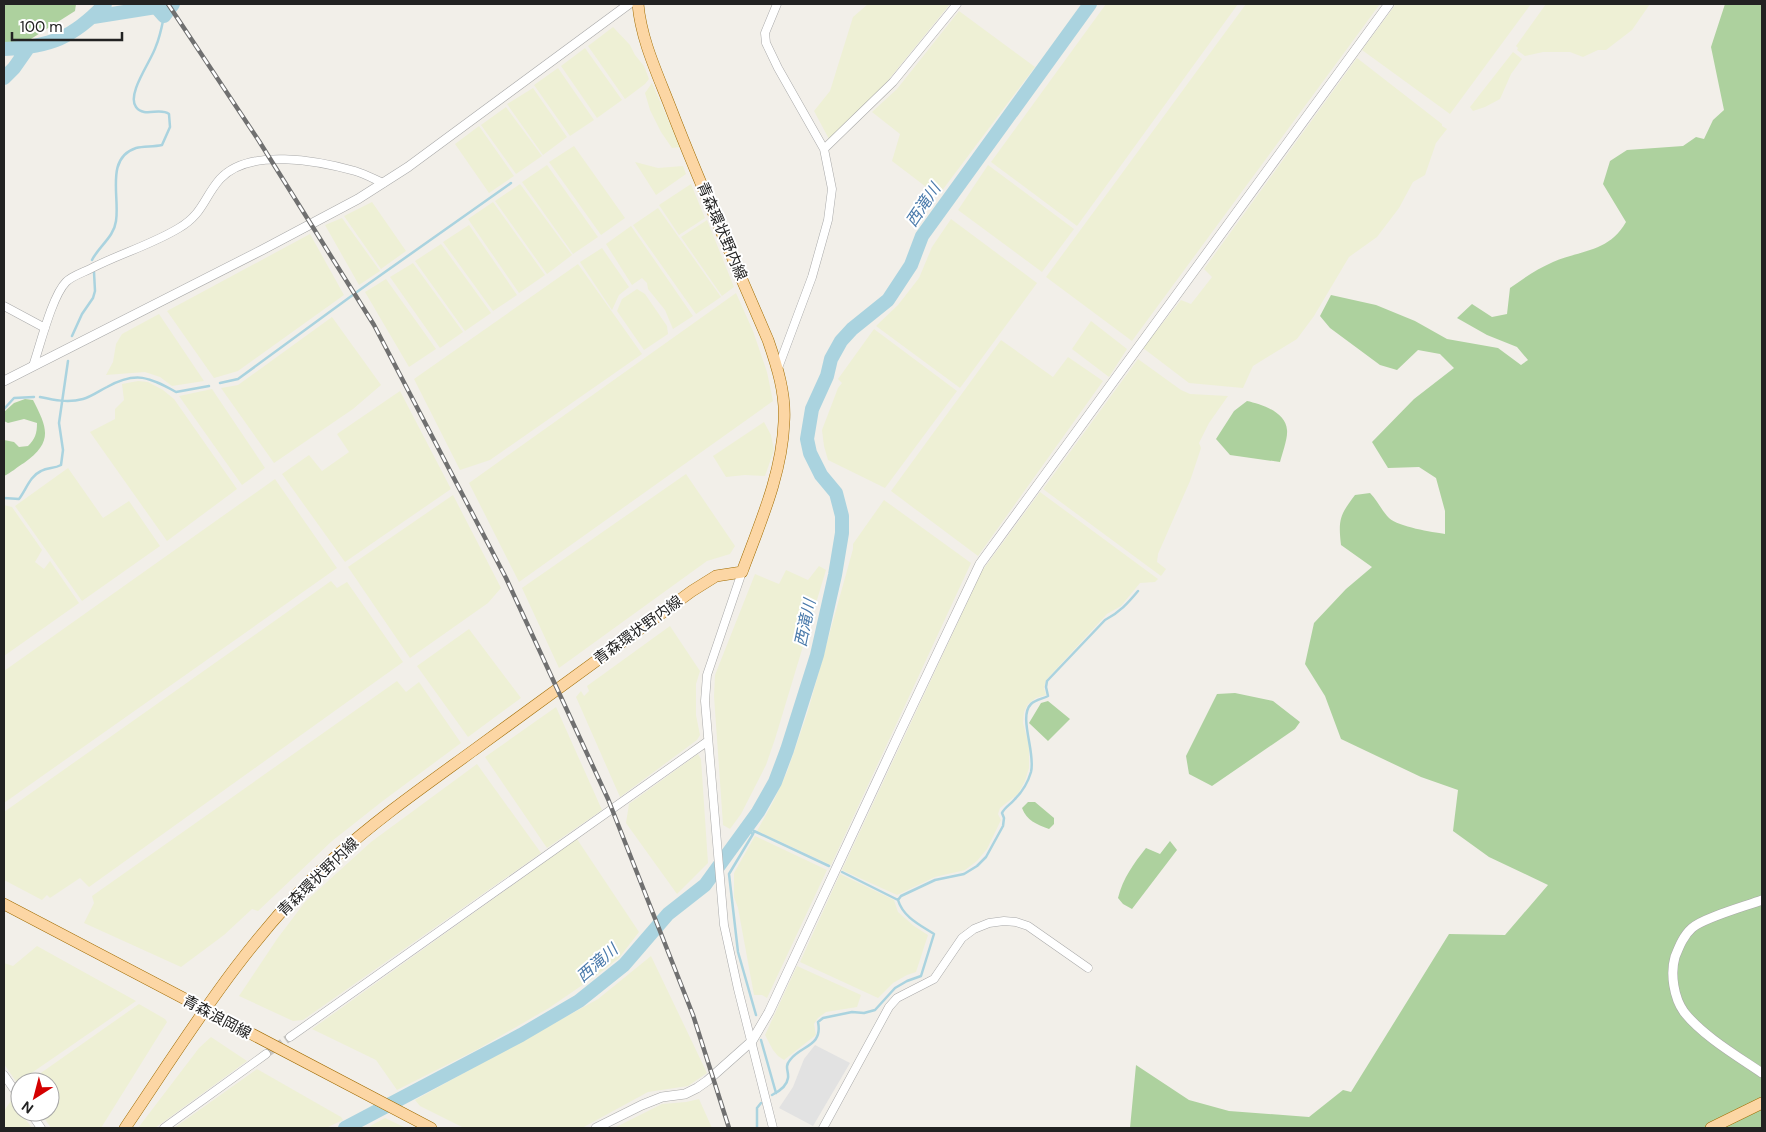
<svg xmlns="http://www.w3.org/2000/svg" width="1766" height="1132" font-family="'DM Sans','Noto Sans JP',sans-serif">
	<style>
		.farmland { fill: #eef0d5 }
		.forest { fill: #add19e }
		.parking { fill: #e2e2e2 }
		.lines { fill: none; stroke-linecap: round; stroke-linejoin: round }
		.stream { stroke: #aad3df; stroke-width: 2.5 }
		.river { stroke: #aad3df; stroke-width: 14 }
		.minor-tunnel { stroke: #c8c6c1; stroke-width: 8; stroke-dasharray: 8 4; stroke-linecap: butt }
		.minor-casing { stroke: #a9a9a9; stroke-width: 9 }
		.tertiary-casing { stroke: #a9a9a9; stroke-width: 10 }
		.primary-casing { stroke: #a06b00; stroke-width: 12 }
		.minor { stroke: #fff; stroke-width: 8 }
		.tertiary { stroke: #fff; stroke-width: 9 }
		.primary { stroke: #fcd6a4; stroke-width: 11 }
		.rail-casing { stroke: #707070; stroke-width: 4.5 }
		.rail { stroke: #fff; stroke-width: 2.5; stroke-dasharray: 8; stroke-linecap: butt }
		.labels { text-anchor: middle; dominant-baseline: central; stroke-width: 4; stroke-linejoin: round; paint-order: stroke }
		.street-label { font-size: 15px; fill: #222; stroke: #fff }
		.water-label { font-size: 16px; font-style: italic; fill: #4a7aab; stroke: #fff }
	</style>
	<rect width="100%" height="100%" fill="#f2efe9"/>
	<path class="farmland" d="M868,4H950L881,89L829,139L814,111L830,91L853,17Z
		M1106,4H1238L1077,226L991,162Z
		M1246,4H1380L1132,341L1046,277Z
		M1396,4H1531L1450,114L1362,50Z
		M1546,4H1650L1632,30L1606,50H1598L1583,57L1570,52H1543L1525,56L1517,50L1518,48L1516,46Z
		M959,11L1035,67L938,196L892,161L900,134L872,112L897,89Z
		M613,27L630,45L635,55L644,66L649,79L645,84L625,99L588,46Z
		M585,48L622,100L597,118L561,66Z
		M1513,52L1522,59L1511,74L1500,99L1485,107L1473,111L1470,107Z
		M1357,58L1442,124V126L1447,129L1436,143L1425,175L1413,182L1399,208L1377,237L1349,257L1314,316L1297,339L1253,366L1243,388L1189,383L1143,348L1181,300L1191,304L1212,277L1204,269Z
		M558,68L594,120L570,136L534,85Z
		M652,83L680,147L672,148L661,132L650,110L645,93Z
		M533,88L567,137L543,155L507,104Z
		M506,107L542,156L516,174L481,125Z
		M479,126L514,176L489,193L455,144Z
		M574,146L625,218L601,235L549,162Z
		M635,162L658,168L683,166L686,174L656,195Z
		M547,165L598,237L573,254L522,182Z
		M988,165L1074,229L1042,272L958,210Z
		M520,184L572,255L547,274L495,201Z
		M691,184L705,218L679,235L659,205Z
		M372,202L406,251L381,269L344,216Z
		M493,202L545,275L519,293L468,219Z
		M658,208L721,297L696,314L633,225Z
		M342,218L380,271L359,285L325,225Z
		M951,219L1037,283L960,388L876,326L898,305L919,278L932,247Z
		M707,220L734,287L722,296L681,237Z
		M469,225L517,295L493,311L443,242Z
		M631,226L693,316L673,329L665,310L648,289L647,283L642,278L632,285L606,244Z
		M310,234L344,295L238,371L214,378L167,311Z
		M441,244L491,313L465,331L415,261Z
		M602,248L629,287L619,295L612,310L580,262Z
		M413,263L463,332L440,348L390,277Z
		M578,264L642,354L490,460L460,470L414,379Z
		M386,279L436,349L409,367L365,292Z
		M637,289L645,294L667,326L668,334L644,350L617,311L622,299Z
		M736,293L753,331L767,372L773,401L519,582L469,483Z
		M159,314L204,381L172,386L160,377L145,372L106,375L113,362L116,344L122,334Z
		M332,317L381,385L353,409L274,463L221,388L238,385Z
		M1091,321L1127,349L1109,377L1072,349Z
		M874,329L957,391L885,488L828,460L824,446L822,430L838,388L842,383L838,379Z
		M1001,340L1053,377L1068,357L1103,381L978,556L891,491Z
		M1138,359L1181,390L1190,394L1228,396L1209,423L1199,443L1201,448L1190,481L1158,554L1157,562L1166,569L1161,576L1043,489Z
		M138,381L148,382L163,390L174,399L237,489L167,541L90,432L115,419V409L124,400L122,384Z
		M212,389L265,468L242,485L179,396Z
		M400,391L451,489L345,562L282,474L309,455L322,471L349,452L337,434Z
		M764,422L771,435L774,450L765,476L745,475L726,477L713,456Z
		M68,468L103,518L129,501L160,546L82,601L15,506Z
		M686,474L735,546L730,554L707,561L559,668L522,588Z
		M275,479L337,568L4,803V671Z
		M1040,492L1158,579L1155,582L1140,583L1121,606L1107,614L1046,680L1044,688L1046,695L1036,698L1028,704L1024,712L1023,723L1029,745V768L1025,781L1018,794L1000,808L998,814L1001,820L987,849L977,861L965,870L935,877L897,895L842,870L982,571Z
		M453,495L501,588L488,603L410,658L348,567Z
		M884,500L971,563L831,865L757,831L773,802L787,772L808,711L853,549V544Z
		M4,505L12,507L42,550L35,562L44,569L50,561L79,603L4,656Z
		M819,566L826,570L775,739L766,765L741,814L730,829L723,825L714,696L715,675L755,574L779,584L786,570L808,580Z
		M331,581L337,588L347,582L403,662L89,887L80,878L50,898L47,895L42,900L4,880V812Z
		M670,626L700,671L696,684V715L700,735L697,740L620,797L576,697L581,691L584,696L589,691L587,686Z
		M469,629L521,698L468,737L417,666Z
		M397,681L406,692L419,682L461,743L384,800L332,841L258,911L252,909L224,935L181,967L84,923L94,903L92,896Z
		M556,707L602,810L547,848L485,757Z
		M698,754L701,759L708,863L677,894L626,823L629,804Z
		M477,764L541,853L303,1020L293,1021L239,996L277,939L305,902L371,842Z
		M755,836L827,870L767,998L762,995H754L738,908L734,897V873Z
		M577,839L639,932L619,958L597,975L549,1008L478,1049L397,1090L376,1060L312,1029Z
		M840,874L894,900L898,912L914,926L928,935L916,972L907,975L893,983L878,998L800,962Z
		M37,946L136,1001L17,1083L4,1064V963L13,966Z
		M651,956L707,1073L688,1086L648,1092L582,1128H464L420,1106L415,1100L598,999Z
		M797,966L861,995L857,1007L826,1012L818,1018L814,1024L816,1035L784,1060L778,1056L773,1050L765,1035Z
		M139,1004L165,1019L167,1022L101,1128H51L40,1112H50V1082H28Z
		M211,1037L247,1061L155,1128H138L199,1048Z
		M257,1069L341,1117L343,1120L326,1128H174Z
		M12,1099L20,1112L32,1128H4V1111Z
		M699,1099L712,1128H614L662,1104L686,1102Z
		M385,1118L406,1128H371L370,1126Z"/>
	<path class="forest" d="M4,4H76L75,11L4,56Z
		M1725,4H1762V1128H1130L1136,1065L1189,1100L1229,1111L1309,1117L1343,1090L1351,1092L1449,934L1505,935L1548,885L1489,857L1453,831L1458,790L1421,777L1341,739L1325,696L1305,664L1314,623L1346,589L1372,567L1341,545C1338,519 1340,515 1355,495L1370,493C1377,500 1382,511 1389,518C1399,527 1432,532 1445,534V511L1436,478L1419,467L1388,468L1372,442L1414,399L1454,368L1440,354L1418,350L1397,370L1380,365L1330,328L1320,316L1331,295L1376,305L1415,321L1447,339L1498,348L1521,365L1528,360L1517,347L1487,335L1457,318L1472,304L1492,317L1507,314L1510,288C1524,278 1537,269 1553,262C1581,250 1609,252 1626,222L1603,184L1610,161L1627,150L1683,146L1696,137L1704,139L1713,120L1724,110L1711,47Z
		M25,399L33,400C48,429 53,442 24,463C17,467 11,473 4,476V440L14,442L19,447L28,446C35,439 37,434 37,423L24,419L8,423L4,421V412L14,403Z
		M1247,401C1261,404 1286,412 1287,430C1288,438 1282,454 1280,462L1230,455L1216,439L1234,411Z
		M1235,693L1273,701L1300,722L1295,729L1212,786L1189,774L1186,756L1217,694Z
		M1048,701L1070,719L1048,741L1029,723L1041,703Z
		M1028,802H1035L1054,818V824L1049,829C1036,824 1027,821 1022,808Z
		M1170,841L1177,850L1132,909L1123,904L1118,898C1123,878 1134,863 1146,848L1160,854Z"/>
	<path class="parking" d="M815,1045L850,1063L813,1126L779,1108L793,1087L804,1059Z"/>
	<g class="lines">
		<path class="stream" d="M92,260C99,246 114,237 116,221C120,197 105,158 136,148C144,146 153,147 162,145L170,127L169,114C160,107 144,118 136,107C126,94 152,60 156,46C160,37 162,26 164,16
			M72,336L82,314L93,298L95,291L94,272
			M220,383L238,379L361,289L511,183
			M40,397C54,400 68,403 83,399C91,397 99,391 107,387C136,371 149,377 176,392L209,386
			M4,409L14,398L34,397
			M4,498L19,499C26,490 30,476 41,471C48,467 54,469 61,465L63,450L59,423L68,361
			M746,830L753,834L729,874L738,952L756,1015
			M753,834L754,831L829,866
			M842,872L898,900
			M761,1040L776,1093
			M772,1095C778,1092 787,1086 788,1078C789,1071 784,1067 790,1060C801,1045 823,1047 818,1022L823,1018L852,1012L864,1013L875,1010L895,988L907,981L921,976L934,934C920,925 903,917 898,900L901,896L935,880L964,874L977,866L986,857L1003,826L1004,818L1002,813C1005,807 1010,805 1015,799C1022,792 1028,782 1031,772C1036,752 1018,717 1031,704C1036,699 1043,699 1048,696L1046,687L1047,681L1105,620C1119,613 1128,603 1138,591
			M757,1128V1108L761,1103"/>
		<path class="river" d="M93,17L156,7L164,16L173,4
			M4,49C50,47 73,38 105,4
			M4,78L14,68L28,48
			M345,1128L521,1035L579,1001L624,965L668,914L705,885L758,812L775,782L787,750L817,655L835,575L842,533V516L836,493L821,475L810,453L807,439L812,409L827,376L831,359L841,341L852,329L888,300L911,265L922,236L1090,4"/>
		<path class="minor-tunnel" d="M266,1054L290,1037"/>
		<g class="minor-casing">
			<path id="minor" d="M777,4L765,33L766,43L778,68L824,149L832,189L828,220L812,277L778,368
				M824,149L893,82L957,4
				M4,306L45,328
				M33,366C40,346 52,296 66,282C72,276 82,273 90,269C119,254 151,245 179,228C203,214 204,197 220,179C249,147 319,161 355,171C365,174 374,179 383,183
				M742,572L707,675L705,701L724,925L738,989L773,1128
				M290,1037L708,741
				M4,1075L20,1098
				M30,1112L41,1128
				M164,1128L266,1054
				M823,1128L889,1007L897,998L934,979L962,938L974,929L989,923L1004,921L1016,922L1028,926L1088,968"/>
		</g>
		<g class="tertiary-casing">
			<path id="tertiary" d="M4,381L262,250L358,199L408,167L629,4
				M1762,900C1746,906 1703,918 1692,928C1683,936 1679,947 1675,957C1670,974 1674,998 1684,1012C1703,1036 1737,1056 1762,1073
				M596,1128L642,1105L662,1097L685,1094L697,1088L707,1081L752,1041L769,1012L900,732L980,564L1389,4"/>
		</g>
		<g class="primary-casing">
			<path id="primary" d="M4,904L431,1128
				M125,1128C188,1035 248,936 333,859C377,819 426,785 474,750C546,697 619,644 692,591L716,576L742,572C760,523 782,474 784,422C786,394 777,366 768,340C735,263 701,187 671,109C658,75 641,40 638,4
				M1711,1128L1762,1103"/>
		</g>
		<use href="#minor" class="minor"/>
		<use href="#tertiary" class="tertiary"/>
		<use href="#primary" class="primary"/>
		<g class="rail-casing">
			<path id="rail" d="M168,4L259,141L374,325L506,578L608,799L693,1015L729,1128"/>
		</g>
		<use href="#rail" class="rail"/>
	</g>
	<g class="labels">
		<g class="street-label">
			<text transform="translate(722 231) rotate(67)">青森環状野内線</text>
			<text transform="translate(638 630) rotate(-36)">青森環状野内線</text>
			<text transform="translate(318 877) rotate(-44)">青森環状野内線</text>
			<text transform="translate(217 1017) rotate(28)">青森浪岡線</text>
		</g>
		<g class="water-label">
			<text transform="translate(923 205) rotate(-56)">西滝川</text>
			<text transform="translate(805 623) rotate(-78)">西滝川</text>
			<text transform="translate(597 963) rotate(-41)">西滝川</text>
		</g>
	</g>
	<rect width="1766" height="1132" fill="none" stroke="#222222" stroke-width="10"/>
	<g transform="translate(35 1097) rotate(216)"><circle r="24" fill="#ffffff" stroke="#a7a7a7"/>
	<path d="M0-4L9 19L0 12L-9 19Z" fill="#d40000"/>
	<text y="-8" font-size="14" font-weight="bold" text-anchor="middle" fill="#222222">N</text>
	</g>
	<path d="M12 32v8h110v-8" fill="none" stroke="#222222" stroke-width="2.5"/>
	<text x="20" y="32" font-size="15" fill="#222222" stroke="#ffffff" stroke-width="4" paint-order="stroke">100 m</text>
</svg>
